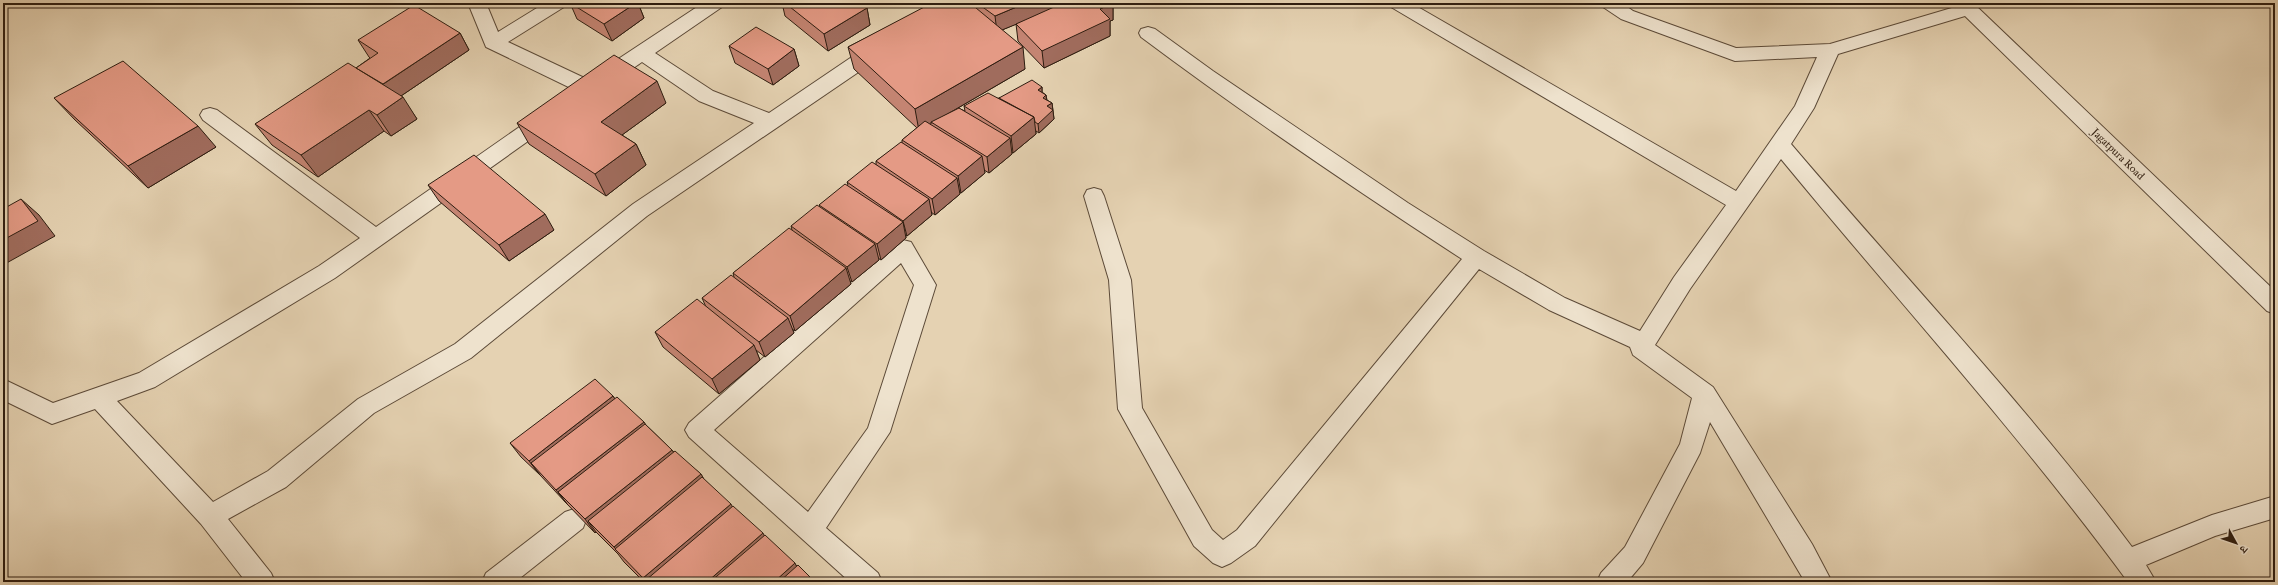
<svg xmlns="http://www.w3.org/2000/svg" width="2278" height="585" font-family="'IM FELL Great Primer','Noto Serif Devanagari',serif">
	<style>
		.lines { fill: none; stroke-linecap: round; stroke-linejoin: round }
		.minor-casing { stroke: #5c4a38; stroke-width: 2 }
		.minor { fill: #eee2cd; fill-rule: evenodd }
		.wall { fill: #c48472; stroke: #2e1d10 }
		.shaded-wall { fill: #a06c5d; stroke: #2e1d10 }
		.building { fill: #e49a85; stroke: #2e1d10 }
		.labels { text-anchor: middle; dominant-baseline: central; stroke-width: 3.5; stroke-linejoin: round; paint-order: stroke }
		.street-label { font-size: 11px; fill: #2e1d10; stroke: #eee2cd }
	</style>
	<rect width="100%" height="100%" fill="#e5d2b2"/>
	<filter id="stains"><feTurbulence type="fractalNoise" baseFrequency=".005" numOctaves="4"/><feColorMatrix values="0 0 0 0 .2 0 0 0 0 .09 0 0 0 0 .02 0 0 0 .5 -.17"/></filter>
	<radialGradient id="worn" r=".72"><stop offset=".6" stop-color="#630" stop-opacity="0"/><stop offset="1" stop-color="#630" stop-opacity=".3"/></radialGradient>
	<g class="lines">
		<g class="minor-casing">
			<path id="minor" d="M468,3H486L498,32L545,3H567L564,7L508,42L593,82L591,80L594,75L703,3H725L722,7L655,53L713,91L769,113L871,44L878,43L885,44L887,49L885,54L647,216L471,358L374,413L286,487L228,519L271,573L275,582H246L201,524L95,409L52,424L3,400V379L53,403L139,373L319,266L360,238L203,120L200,115L203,110L210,108L217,110L376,227L541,112L548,110L555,112L558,117L555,122L335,278L155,387L117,401L213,502L268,471L358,399L455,344L633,204L754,123L699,101L642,62C630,70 610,89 596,85L598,88L595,93L588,95L581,93L486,47Z
				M1388,3H1411L1736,191L1795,106L1817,57L1735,61L1621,19L1603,7L1600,3H1622L1633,11L1736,48L1830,44L1955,7L1953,3H1973L2275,291V314L2267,311L1965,16L1838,54L1814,108L1791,144C1905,278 2027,406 2132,547L2212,515L2275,496V518L2215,536L2146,565L2156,582H2128C2020,435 1897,300 1781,159L1690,289L1655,345L1713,387L1812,544L1832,582H1805L1710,422L1700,453L1643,563L1627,582H1597L1601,573L1625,547L1680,444L1692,398L1633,355L1630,347L1549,310L1479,269L1255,546L1231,563L1222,567L1213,563L1194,546L1118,409L1109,280L1084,196L1087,190L1094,188L1101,190L1104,196L1131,280L1142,408L1212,530L1223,540L1237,530L1462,259C1353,188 1245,115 1141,37L1139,33L1141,29L1148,27L1155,29L1213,71L1408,203L1484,251L1565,298L1640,331L1674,277L1726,205L1391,7Z
				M903,240L911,242L936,285L890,432L826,528L878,573L882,582H850L689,437L685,430L689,423L895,242ZM901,263L914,285L868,428L808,512L714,430Z
				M574,509L583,512L586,520L583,528L515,582H482L486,573L565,512Z"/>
		</g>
		<use href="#minor" class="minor"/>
	</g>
	<path class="wall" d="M570,3H638L644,18L612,41L577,19Z
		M782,3H860L867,8L870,25L828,51L785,16Z
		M934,3H1113V20L1110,21V36L1044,68L1018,41L1016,24L1002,30L1025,69L958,108L965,111L964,106L999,98L1042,87V92L1046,95L1047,100L1052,103L1054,119L1039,133L1036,131V134L1013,153L1012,152V154L989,173L984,170L985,173L961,193L959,192L960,194L935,215L931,212L932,215L907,236L906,235V238L881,260L878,258L879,260L852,282L850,281L851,284L795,331L792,329L794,333L765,357L756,350L760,360L719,394L663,347L655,332L706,307L702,298L734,277L733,273L792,230L791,226L820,206L819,205L848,185L847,182L876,165V161L902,143V140L917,128L854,69L848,47Z
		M460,33L469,50L401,96L417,119L391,136L384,131L318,177L272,145L255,124L356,68L370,58L369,57L358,40Z
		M729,46L794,49L799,66L773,85L735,63Z
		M54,98L216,147L148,188L75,120Z
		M666,103L622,135L636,144L646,165L606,196L529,144L517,123Z
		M428,185L554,230L509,261L439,201Z
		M613,396L615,399L644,422L645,424L674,452L701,474L703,478L732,507L764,535L797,566L815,582H644L624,562L618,554L596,532L595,533L567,504L540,475L521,457L510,443Z"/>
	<path class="shaded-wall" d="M636,3H638L644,18L612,41L604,24Z
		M1026,3H1064V5L997,32L995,16Z
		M1113,3V20L1110,21V36L1044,68L1042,51L1100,9Z
		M867,8L870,25L828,51L824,34Z
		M460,33L469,50L392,102L382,85Z
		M1023,47L1025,69L932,123L931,122V124L919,131L915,109Z
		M794,49L799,66L773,85L768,69Z
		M657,81L666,103L611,143L601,122Z
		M1042,87V96L1038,90Z
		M1046,95L1047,104L1043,98Z
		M403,97L417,119L391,136L377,115Z
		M1052,103L1054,119L1039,133L1038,124L1047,106Z
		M369,110L384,131L318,177L301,155Z
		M1034,117L1036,134L1013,153L1011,136Z
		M198,126L216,147L148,188L128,166Z
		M1010,138L1012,154L989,173L987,157Z
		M636,144L646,165L606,196L595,174Z
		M982,156L985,173L961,193L958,176Z
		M957,178L960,194L935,215L932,199Z
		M21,199L39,215L55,236L3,265V240Z
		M929,199L932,215L907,236L903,221Z
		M545,214L554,230L509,261L499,245Z
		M903,222L906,238L881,260L877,244Z
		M875,244L879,260L852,282L847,267Z
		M846,268L851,284L795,331L790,316Z
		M788,318L794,333L765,357L759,342Z
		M754,345L760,360L719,394L712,379Z
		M613,396L622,411L531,463L540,475L529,461Z
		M644,422L653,436L558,492L567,504L556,490Z
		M672,450L681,464L588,521L596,532L595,533L585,519Z
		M701,474L709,488L621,555L614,547Z
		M731,504L738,518L647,582H646L643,578Z
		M763,533L770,547L730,582H707Z
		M795,563L801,576L795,582H774Z"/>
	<path class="building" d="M570,3H636L604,24Z
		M785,3H860L867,8L824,34Z
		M934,3H970L1023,47L915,109L848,47L928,5Z
		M977,3H1026L995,16Z
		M1063,3H1112L1100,9L1110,19L1042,51L1016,24Z
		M414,5L460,33L383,84L356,68L378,53L358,40Z
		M756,27L794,49L768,69L729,46Z
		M614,55L657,81L601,122L636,144L595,174L517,123Z
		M123,61L198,126L128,166L54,98Z
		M348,63L403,97L377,115L369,110L301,155L255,124Z
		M1032,80L1042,87L1038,90L1046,95L1043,98L1052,103L1047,106L1053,110L1038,124L1035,122L1034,117L999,98Z
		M988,93L1034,117L1011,136L964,106Z
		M959,108L1010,138L987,157L931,122Z
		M925,121L982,156L958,176L902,140Z
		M901,142L957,178L932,199L876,161Z
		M474,155L545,214L499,245L428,185Z
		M872,162L929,199L903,221L847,182Z
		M845,184L903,222L877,244L819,205Z
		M21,199L38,221L3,240V209Z
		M817,205L875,244L847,267L791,226Z
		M789,228L846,268L790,316L733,273Z
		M731,275L788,318L759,342L702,298Z
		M697,299L754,345L712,379L655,332Z
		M595,379L613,396L529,461L510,443Z
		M617,397L644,422L556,490L531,463Z
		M645,424L672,450L585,519L558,492Z
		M675,451L701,474L614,547L588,521Z
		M702,477L731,504L643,578L615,549Z
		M733,506L763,533L707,582H648L646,580Z
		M765,535L795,563L774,582H710Z
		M798,565L815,582H779Z"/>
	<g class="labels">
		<g class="street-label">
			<text transform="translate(2118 154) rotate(44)">Jagatpura Road</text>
		</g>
	</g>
	<rect width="2278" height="585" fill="none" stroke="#e5d2b2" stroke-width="16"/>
	<rect x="4" y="4" width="2270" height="577" fill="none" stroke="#2e1d10" stroke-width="2"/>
	<rect x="8" y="8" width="2262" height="569" fill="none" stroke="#2e1d10"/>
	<g transform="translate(2236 543) rotate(130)" stroke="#eee2cd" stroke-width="3" paint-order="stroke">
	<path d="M0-3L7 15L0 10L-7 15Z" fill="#2e1d10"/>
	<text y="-6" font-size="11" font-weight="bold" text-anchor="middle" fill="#2e1d10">उ</text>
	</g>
	<rect width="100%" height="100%" filter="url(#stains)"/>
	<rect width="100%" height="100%" fill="url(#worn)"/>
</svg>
